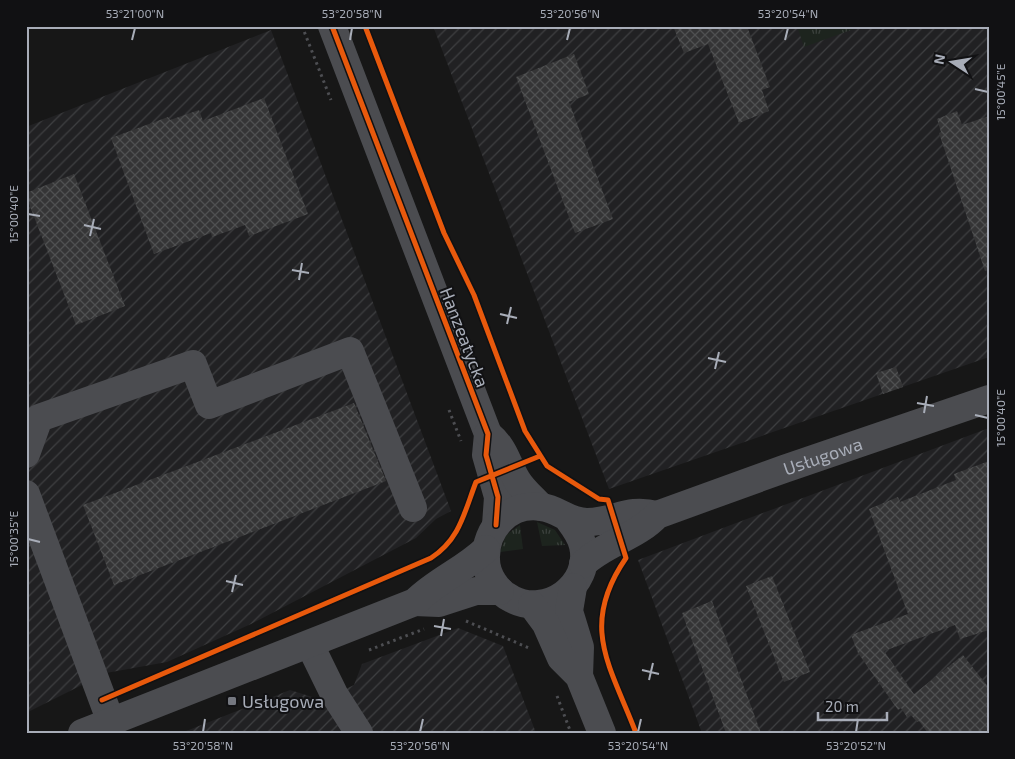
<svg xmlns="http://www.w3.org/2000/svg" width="1015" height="759" font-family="'Exo 2',sans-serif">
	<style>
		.industrial { fill: url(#industrial-furrows) }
		.grass { fill: url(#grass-tufts) }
		.building { fill: url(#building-cross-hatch) }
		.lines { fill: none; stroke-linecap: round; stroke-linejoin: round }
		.path { stroke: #4d4e52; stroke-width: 3; stroke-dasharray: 2.5 4; stroke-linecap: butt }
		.minor { stroke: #4b4c50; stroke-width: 28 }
		.cycleway-casing { stroke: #111113; stroke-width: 8 }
		.cycleway { stroke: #e8590c; stroke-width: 5 }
		.ticks { fill: none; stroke: #a8adb8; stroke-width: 2 }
		.poi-dot { fill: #757880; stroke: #111113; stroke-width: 2 }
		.labels { text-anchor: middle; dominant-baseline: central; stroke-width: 4; stroke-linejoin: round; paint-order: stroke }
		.street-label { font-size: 18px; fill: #a8adb8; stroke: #111113 }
		.poi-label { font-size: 18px; fill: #a8adb8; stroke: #111113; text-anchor: start }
		.neatline { fill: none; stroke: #a8adb8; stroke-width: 2 }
		.ticks-label { font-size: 12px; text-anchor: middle; fill: #a8adb8 }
	</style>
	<defs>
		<pattern id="industrial-furrows" width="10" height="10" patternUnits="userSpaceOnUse" patternTransform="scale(1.25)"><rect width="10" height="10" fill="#212123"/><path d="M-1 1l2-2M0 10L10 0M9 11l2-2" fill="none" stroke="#3e3f41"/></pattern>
		<pattern id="grass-tufts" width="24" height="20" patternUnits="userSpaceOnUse" patternTransform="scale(1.25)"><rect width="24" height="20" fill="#1d241e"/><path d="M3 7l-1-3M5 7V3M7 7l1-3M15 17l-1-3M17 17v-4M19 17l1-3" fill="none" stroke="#3b413d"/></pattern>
		<pattern id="building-cross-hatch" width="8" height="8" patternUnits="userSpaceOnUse" patternTransform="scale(1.25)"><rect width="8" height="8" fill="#353536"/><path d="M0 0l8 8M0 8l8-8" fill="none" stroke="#4f5051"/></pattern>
	</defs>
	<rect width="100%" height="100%" fill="#171717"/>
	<path class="industrial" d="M433,26H989V357L609,489Z
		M271,30L451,511L436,519L416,538L251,624L167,662L106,673L26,713V127Z
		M989,428V733H702L638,560Z
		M458,628L503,646L536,733H181L290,690L322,700L354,685L362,664Z"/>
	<path class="grass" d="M797,26H862L804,47Z
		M537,522L555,530L565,545L542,546Z
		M520,525L523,549L500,552L506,535Z"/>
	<path class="building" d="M673,26H750L748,29L770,87L762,90L769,111L739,123L708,44L684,53Z
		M574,54L589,94L569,102L613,219L575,233L516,77Z
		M264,98L308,214L249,236L245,225L212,237L211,233L154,254L111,138L168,117L170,120L199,110L203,121Z
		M957,111L962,125L989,116V270L985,271L939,133L941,132L937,119Z
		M74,174L125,306L76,325L26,196V193Z
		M896,367L903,387L883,394L876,373Z
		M354,403L386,481L114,585L83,505Z
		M989,461V630L960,639L955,625L884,651L914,694L963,655L989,688V733H928L919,721L917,722L910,714L907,717L901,708L898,710L858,653L851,635L908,614L869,509L898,497L900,502L956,480L954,474Z
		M772,576L810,672L784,682L746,586Z
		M712,601L761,733H726L682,613Z"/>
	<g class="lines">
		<path class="path" d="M302,26L331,100
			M449,410L461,441
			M466,621L529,648
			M369,650L424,629
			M557,696L571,733"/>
		<g class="minor">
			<path d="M332,26L488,434L486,455L498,497L496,525"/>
			<path d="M488,434C506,449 506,462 517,480C523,490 533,498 541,507"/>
			<path d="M26,454L39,418L193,364L209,405L350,351L413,508"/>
			<path d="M26,494L111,722"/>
			<path d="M569,520C575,528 581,536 583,546C592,586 546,617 512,599C497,592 486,575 486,559C485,529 509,502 541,507C559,509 568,522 587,522C616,522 626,507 657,515"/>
			<path id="s1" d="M583,564C605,543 637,537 657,515L784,469L989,399"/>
			<path d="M573,587L569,611L580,647L579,676"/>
			<path d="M415,602L439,603L476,591H500"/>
			<path d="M532,605L546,624L561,658L579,676L602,733"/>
			<path d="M310,645L334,694L359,733"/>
			<path d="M82,733L415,602C437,580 463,571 486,549"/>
		</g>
		<g class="cycleway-casing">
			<path id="cycleway" d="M332,26L488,434L486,455L498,497L496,525
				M365,26L444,233L474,295L525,431L547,466L599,499L608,500L626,558C579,626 610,665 636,733
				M102,700L431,558C460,539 464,513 476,482L540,456"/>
		</g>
		<use href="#cycleway" class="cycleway"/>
	</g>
	<path class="ticks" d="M132,40L135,28M350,40L352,28M567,40L570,28M785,40L788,28M975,89L988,92M28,214L40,216M84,225L101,229M90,236L94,219M292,270L309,273M299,280L302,263M500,314L517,318M507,324L511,307M708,358L726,362M715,369L719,352M917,403L934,406M924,413L927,396M975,415L988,418M28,539L40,542M226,581L243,585M232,592L236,575M434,626L451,629M441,636L444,619M642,670L659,674M649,680L653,663M203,732L205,719M420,732L423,719M638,732L641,719M856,732L858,719"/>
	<rect class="poi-dot" x="227" y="696" width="10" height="10" rx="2.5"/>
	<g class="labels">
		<g class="street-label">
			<text transform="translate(465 337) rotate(69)">Hanzeatycka</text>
			<text stroke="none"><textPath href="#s1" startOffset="265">Usługowa</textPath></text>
		</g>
		<g class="poi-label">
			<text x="242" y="701">Usługowa</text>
		</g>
	</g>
	<rect width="1015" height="759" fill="none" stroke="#111113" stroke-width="55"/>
	<g transform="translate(952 62) rotate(282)" stroke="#111113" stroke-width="4" paint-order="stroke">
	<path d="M0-4L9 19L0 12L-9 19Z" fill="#a8adb8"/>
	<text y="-8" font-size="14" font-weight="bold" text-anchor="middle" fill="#a8adb8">N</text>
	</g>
	<path d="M818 712v8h69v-8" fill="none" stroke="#a8adb8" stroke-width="2.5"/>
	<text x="825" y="712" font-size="15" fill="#a8adb8" stroke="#111113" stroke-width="4" paint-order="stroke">20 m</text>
	<rect x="28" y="28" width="960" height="704" class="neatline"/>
	<g class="ticks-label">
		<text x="135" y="18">53°21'00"N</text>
		<text x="352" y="18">53°20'58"N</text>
		<text x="570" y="18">53°20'56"N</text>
		<text x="788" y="18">53°20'54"N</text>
		<text transform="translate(1001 92) rotate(-90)" y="4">15°00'45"E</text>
		<text transform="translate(14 214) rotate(-90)" y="4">15°00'40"E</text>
		<text transform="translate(1001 418) rotate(-90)" y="4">15°00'40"E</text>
		<text transform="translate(14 539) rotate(-90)" y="4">15°00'35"E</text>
		<text x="203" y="750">53°20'58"N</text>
		<text x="420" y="750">53°20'56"N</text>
		<text x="638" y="750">53°20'54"N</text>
		<text x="856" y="750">53°20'52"N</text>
	</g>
</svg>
